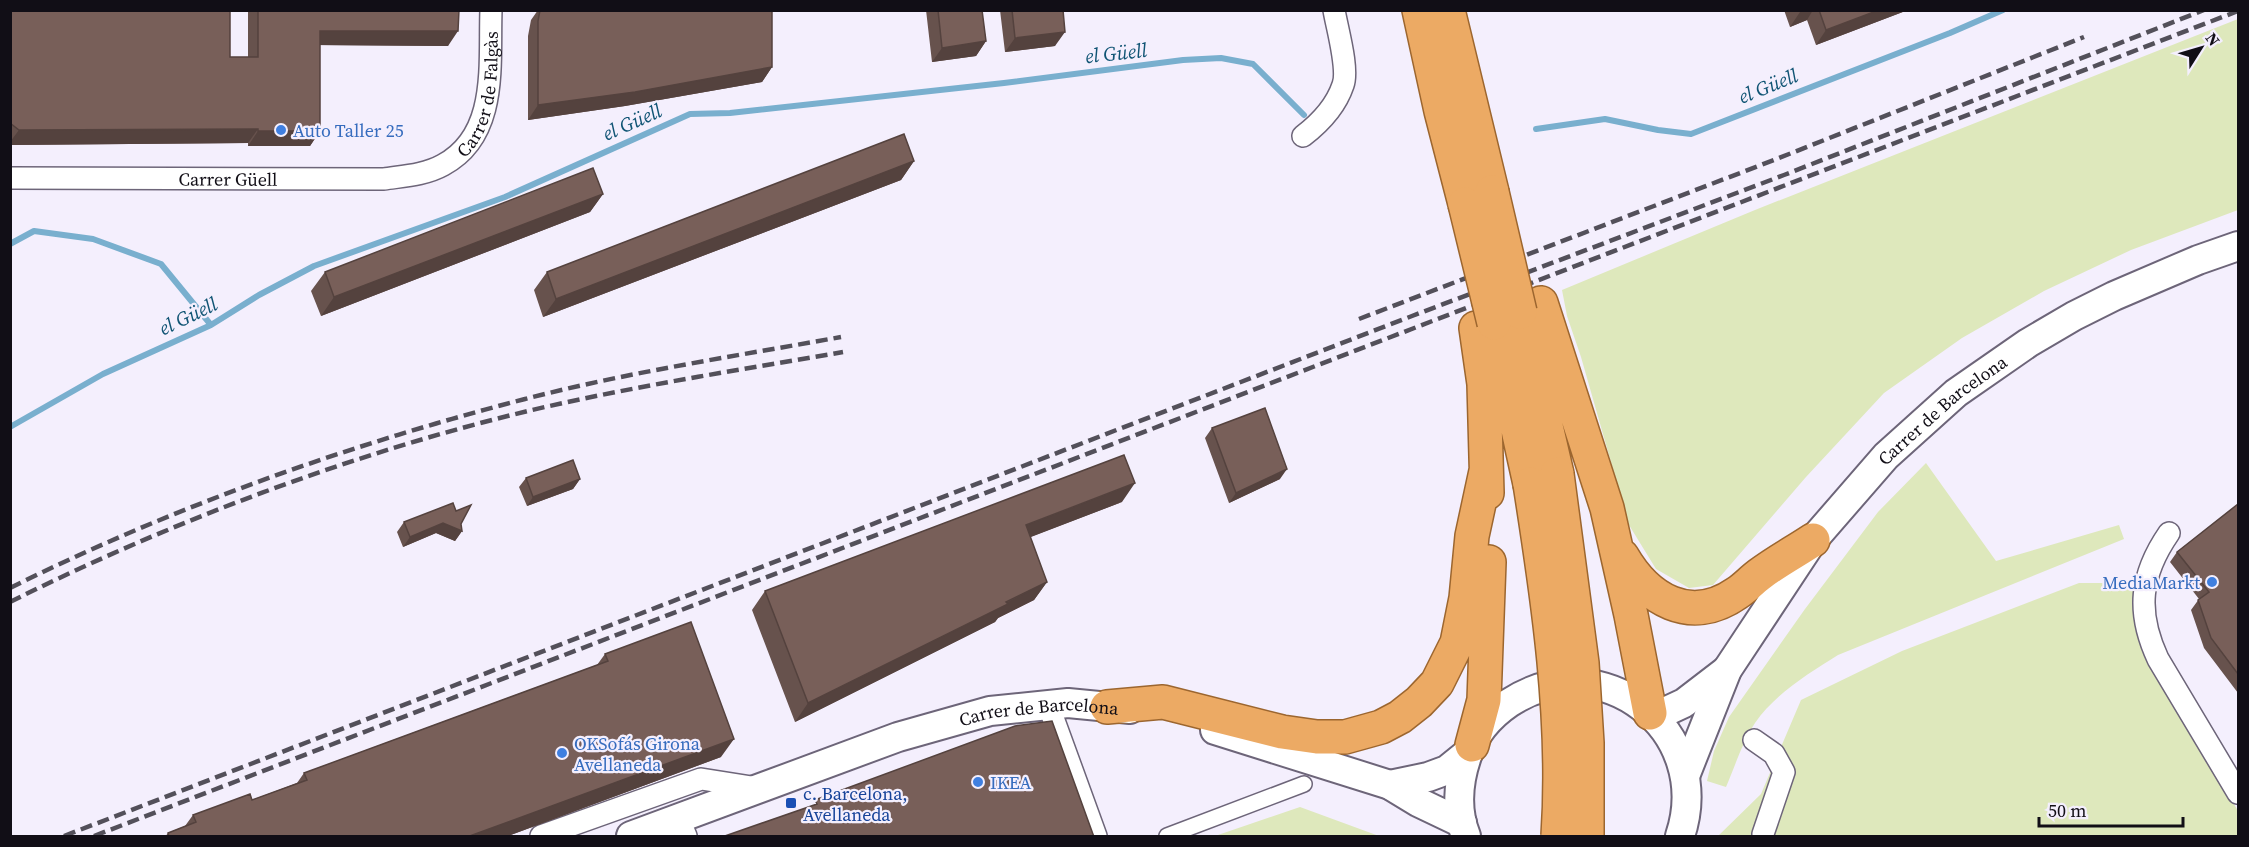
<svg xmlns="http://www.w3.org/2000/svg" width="2249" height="847" font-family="'Source Serif 4',serif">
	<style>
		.green { fill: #dee8bc }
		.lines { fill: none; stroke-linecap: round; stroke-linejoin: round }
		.stream { stroke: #79afce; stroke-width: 6 }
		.pedestrian-casing { stroke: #6d6579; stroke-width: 18 }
		.minor-casing { stroke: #6d6579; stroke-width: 24 }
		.secondary-casing { stroke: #6d6579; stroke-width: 32 }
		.trunk-casing { stroke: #9c662f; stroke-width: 36 }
		.pedestrian { stroke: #fff; stroke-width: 15 }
		.minor { stroke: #fff; stroke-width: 21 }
		.secondary { stroke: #fff; stroke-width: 28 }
		.trunk { stroke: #ecaa64; stroke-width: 33 }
		.rail { stroke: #53505a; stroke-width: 4.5; stroke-dasharray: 12 6; stroke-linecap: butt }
		.trunk-bridge-casing { stroke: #9c662f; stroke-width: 36; stroke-linecap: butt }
		.trunk-bridge { stroke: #ecaa64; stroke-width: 33 }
		.wall { fill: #67524d }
		.shaded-wall { fill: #54423e }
		.building { fill: #785f59; stroke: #54423e; stroke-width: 1.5 }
		.shop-dot { fill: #3f7fe0; stroke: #f4effd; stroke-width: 2 }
		.transit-dot { fill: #1a4fb4; stroke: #f4effd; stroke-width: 2 }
		.labels { text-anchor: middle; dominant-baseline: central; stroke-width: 4.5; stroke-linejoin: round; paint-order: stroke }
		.street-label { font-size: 18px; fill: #110e16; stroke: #f4effd }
		.shop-label { font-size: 18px; fill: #366cbe; stroke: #f4effd; text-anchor: start }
		.transit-label { font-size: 18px; fill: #164399; stroke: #f4effd; text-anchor: start }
		.water-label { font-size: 20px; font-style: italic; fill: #105474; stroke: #f4effd }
	</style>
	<rect width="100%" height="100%" fill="#f4effd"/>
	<path class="green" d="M2238,19V210L2131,250L2044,291L1962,338L1884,393L1806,477L1713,585L1689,588L1656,569L1629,525L1581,357L1567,316L1562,290L1755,210Z
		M1926,463L1996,561L2119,525L2124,539L1838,655C1809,673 1775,694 1755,723C1743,741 1735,766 1726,787L1707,781L1714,751L1729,717L1805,609L1878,512Z
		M2079,583H2133L2139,639L2238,811V836H1718L1761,794L1801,700L1902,651Z
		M1300,807L1379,836H1215Z"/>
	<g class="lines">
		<path class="stream" d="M1536,129L1605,119L1658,130L1691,134L1950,33L2003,10
			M10,244L34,231L93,239L161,264L211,325
			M10,427L103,374L211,325L259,295L314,266L505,197L690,114L730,113L1004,83L1183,60L1221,58L1253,64L1304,115"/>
		<g class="pedestrian-casing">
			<path id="pedestrian" d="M1167,836L1304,784"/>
		</g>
		<g class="minor-casing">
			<g id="minor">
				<path d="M1303,136C1320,123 1336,106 1343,85C1349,69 1337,28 1334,10"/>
				<path id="s1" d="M10,178L384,179C404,176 425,175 443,165C499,135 489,64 491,10"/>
				<path d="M2169,533C2140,575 2136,612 2158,659L2238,793"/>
				<path d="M1048,704L1096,836"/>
				<path d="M1754,740L1774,754L1784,772L1763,834"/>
				<path d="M679,819L686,836"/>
				<path d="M541,836L701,779L758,788"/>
			</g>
		</g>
		<g class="secondary-casing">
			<g id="secondary">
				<path d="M1654,717L1684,703L1727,670"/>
				<path d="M1215,730L1390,785L1418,802L1462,823"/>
				<path id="s2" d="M1685,776L1727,670L1813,540L1886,456L1956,393L2028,343L2074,316L2114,296L2198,260L2238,246"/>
				<path d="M1390,785L1428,777L1447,770L1468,753"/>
				<path id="s3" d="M631,836L898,737L990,711L1068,703L1130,709"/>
				<path d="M1466,836C1456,811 1458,782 1467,756C1474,735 1490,716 1509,703C1602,642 1715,731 1680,836"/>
			</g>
		</g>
		<g class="trunk-casing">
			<path id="trunk" d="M1419,10L1441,111L1465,204
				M1448,10L1492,192
				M1541,303L1607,508L1631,615L1650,713
				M1520,312L1557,474
				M1476,328L1484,384L1487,493
				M1498,339L1530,484
				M1622,556C1647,599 1690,626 1737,593C1745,588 1751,581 1759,575C1776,562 1795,552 1813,540
				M1107,707L1163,702L1282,732L1317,737H1345L1381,727L1400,717L1419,702L1437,683L1457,643L1466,598L1472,536L1486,471
				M1472,745L1484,700L1489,562"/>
		</g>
		<use href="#pedestrian" class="pedestrian"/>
		<use href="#minor" class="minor"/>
		<use href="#secondary" class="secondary"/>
		<use href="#trunk" class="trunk"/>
		<path class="rail" d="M1359,319L1774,160L2084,37
			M10,588C175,506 348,445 525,399C629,372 736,356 841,337
			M10,602C172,521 356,452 532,410C635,386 739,370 843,352
			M64,836L1412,316L1784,175L2204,10
			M94,836L2238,11"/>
		<g class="trunk-bridge-casing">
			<path id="trunk-bridge" d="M1492,192L1520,312
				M1465,204L1494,323
				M1557,474L1582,663L1587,743V836
				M1530,484C1548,598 1566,720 1558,836"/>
		</g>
		<use href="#trunk-bridge" class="trunk-bridge"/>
	</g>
	<path class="wall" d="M10,10L230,57H248V10H459L448,46L320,45V131L310,146H248V143L10,145Z
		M538,10H772V67L762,82L625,106L528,120V36L531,20Z
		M926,10H982L986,41L976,56L932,62Z
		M1000,10H1063L1055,46L1005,52Z
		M1784,10H1908L1816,45L1807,20L1790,27Z
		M914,161L901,180L543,317L534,290L547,272Z
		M603,194L590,212L321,316L311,291L325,272Z
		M1212,428L1280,479L1229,503L1205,438Z
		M526,478L580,479L573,489L527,506L519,487Z
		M1122,502L1030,537L1047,582L1034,600L998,618L995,622L795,722L752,610L765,591Z
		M2238,504V693L2204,648L2191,610L2199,599L2170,562L2177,552Z
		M404,522L461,524L462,531L455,541L436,533L403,547L397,532Z
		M605,654L721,757L505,837H165L168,833L185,826L193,815L252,800L297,783L304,773L597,665Z"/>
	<path class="shaded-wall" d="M1804,10H1813L1807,20L1790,27L1800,12Z
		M1879,10H1908L1816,45L1826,30Z
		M320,31H458L448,46L309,45Z
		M1065,32L1055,46L1005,52L1015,38Z
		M986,41L976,56L932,62L942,48Z
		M772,67L762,82L625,106L528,120L538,105Z
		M258,129L248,143L10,145V142L19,130Z
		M258,131H320L310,146H248Z
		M914,161L901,180L543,317L556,299Z
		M603,194L590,212L321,316L334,297Z
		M1287,469L1280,479L1229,503L1236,493Z
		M580,479L573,489L527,506L533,497Z
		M1135,483L1122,502L1013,544L1026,525Z
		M443,523L462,531L455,541L436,533L403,547L410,537Z
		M1047,582L1034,600L998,618L995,622L795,722L808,703Z
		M734,739L721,757L505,837H467Z"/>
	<path class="building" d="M10,10H230V57H258V10H459L458,31H320V131H258V129L19,130L10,123Z
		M540,10H772V67L635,92L538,105V21Z
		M938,10H982L986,41L942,48Z
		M1012,10H1063L1065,32L1015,38Z
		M1819,10H1879L1826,30Z
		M904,134L914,161L556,299L547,272Z
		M593,168L603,194L334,297L325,272Z
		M1265,408L1287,469L1236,493L1212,428Z
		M1124,455L1135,483L1026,525L1047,582L1006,602L1008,604L808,703L765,591Z
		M573,460L580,479L533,497L526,478Z
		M453,503L456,511L471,505L461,524L462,531L443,523L410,537L404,522Z
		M2238,504V674L2211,638L2198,600L2209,592L2177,552Z
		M691,622L734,739L467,837H169L168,833L196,822L193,815L250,794L252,800L307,780L304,773L608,661L605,654Z
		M1052,721L1094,837H722L817,804L815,800L1015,726Z"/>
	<g class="shop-dot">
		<circle cx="281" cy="130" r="6"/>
		<circle cx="2212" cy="582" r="6"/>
		<circle cx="562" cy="753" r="6"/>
		<circle cx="978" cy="782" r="6"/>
	</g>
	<rect class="transit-dot" x="785" y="797" width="12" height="12" rx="3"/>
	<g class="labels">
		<g class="street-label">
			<text stroke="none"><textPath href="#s1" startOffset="520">Carrer de Falgàs</textPath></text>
			<text stroke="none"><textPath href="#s1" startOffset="218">Carrer Güell</textPath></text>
			<text stroke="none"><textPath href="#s2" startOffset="454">Carrer de Barcelona</textPath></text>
			<text stroke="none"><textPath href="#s3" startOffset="429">Carrer de Barcelona</textPath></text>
		</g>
		<g class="shop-label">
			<text x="293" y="130">Auto Taller 25</text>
			<text x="2200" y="582" text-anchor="end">MediaMarkt</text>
			<text x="574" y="743">OKSofás Girona<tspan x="574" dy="21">Avellaneda</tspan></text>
			<text x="990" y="782">IKEA</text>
		</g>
		<g class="transit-label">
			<text x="803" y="793">c. Barcelona,<tspan x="803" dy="21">Avellaneda</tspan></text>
		</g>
		<g class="water-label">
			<text transform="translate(1116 53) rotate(-6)">el Güell</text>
			<text transform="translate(1768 86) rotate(-22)">el Güell</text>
			<text transform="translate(632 122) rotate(-24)">el Güell</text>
			<text transform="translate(188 316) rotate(-26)">el Güell</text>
		</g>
	</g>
	<rect width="2249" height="847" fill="none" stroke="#110e16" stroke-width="24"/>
	<g transform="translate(2201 48) rotate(53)" stroke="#f4effd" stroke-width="4.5" paint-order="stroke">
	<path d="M0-4.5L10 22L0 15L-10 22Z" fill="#110e16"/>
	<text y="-9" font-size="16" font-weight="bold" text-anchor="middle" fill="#110e16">N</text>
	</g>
	<path d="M2039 817v9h144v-9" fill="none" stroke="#110e16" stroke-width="3"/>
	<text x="2048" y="817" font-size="18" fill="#110e16" stroke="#f4effd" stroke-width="4.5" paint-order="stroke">50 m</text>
</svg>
